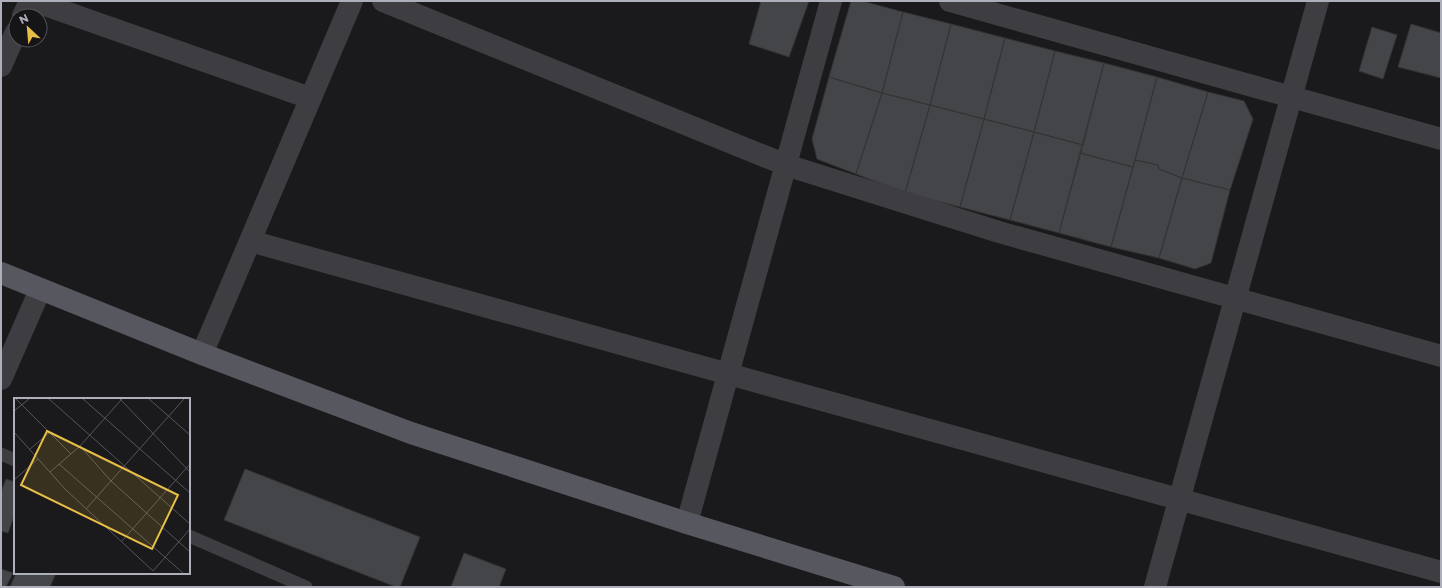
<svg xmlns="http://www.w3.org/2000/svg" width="1442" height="588" font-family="Montserrat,sans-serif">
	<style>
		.building { fill: #444548; stroke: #343437 }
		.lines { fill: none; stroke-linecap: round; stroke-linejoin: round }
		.lane { stroke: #3d3d42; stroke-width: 13 }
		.street { stroke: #3d3d42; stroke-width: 22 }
		.primary { stroke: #57585f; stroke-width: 22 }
		.inset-road { fill: none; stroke: #55555b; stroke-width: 1 }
		.view { fill: #e7bf46; fill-opacity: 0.15; stroke: #e7bf46; stroke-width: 2 }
		.inset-edge { fill: none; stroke: #adb0ba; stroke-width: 2 }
	</style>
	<rect width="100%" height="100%" fill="#1a191b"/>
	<path class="building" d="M761,1H809L789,57L749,44Z
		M851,1H862L903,12L882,93L829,77Z
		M903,12L951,24L930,105L882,93Z
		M951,24L1005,38L984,119L930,105Z
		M1411,24L1441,33V78L1398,67Z
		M1372,27L1397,35L1383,79L1359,71Z
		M1005,38L1055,51L1034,132L984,119Z
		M1055,51L1104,63L1083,145L1034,132Z
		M1104,63L1157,77L1133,167L1080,153Z
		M829,77L882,93L856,174L817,159L812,139Z
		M1157,77L1208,92L1182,178L1159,169L1158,165L1135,160Z
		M1208,92L1244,101L1253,119L1230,190L1182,178Z
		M882,93L930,105L905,193L856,174Z
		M930,105L984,119L960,207L905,193Z
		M984,119L1034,132L1010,220L960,207Z
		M1034,132L1083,145L1059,233L1010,220Z
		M1080,153L1133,167L1111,247L1059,233Z
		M1135,160L1158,165L1159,169L1182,178L1159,258L1111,247Z
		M1182,178L1230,190L1211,263L1195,269L1159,258Z
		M245,469L420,537L400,587H396L224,520Z
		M6,479L15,482V513L8,533L1,531V492Z
		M464,553L506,569L499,587H451Z
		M1,569L13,573L6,587H1Z
		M16,573H56L50,587H10Z"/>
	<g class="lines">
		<path class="lane" d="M1,454L15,460
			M189,536L306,587"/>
		<path class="street" d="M34,1L310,98
			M383,1L786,165L999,232L1441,356
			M950,1L1441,139
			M23,16L30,1
			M1,66L16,32
			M250,241L1441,572
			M202,354L352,1
			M1,379L40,290
			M687,523L831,1
			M1155,587L1318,1"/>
		<path class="primary" d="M1,273L202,354L411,433L687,523L894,587"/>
	</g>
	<g transform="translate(14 398)">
		<rect width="176" height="176" fill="#1a191b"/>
		<path class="inset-road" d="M2,1L57,56M35,1L176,126M69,1L176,95M106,1L176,74M135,1L176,37M0,13L15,1M0,34L51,91L139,173M66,48L97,83L176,154M15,52L36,34M45,66L169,175M36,74L66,48L108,1M0,82L24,61M72,111L170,1M107,144L176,66M139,173L176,131"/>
		<path class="view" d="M33,33L164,97L138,151L7,87Z"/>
		<rect width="176" height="176" class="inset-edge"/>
	</g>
	<rect width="1442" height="588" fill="none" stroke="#adb0ba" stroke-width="4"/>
	<g transform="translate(28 28) rotate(334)"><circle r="19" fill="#151417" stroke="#525258"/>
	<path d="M0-3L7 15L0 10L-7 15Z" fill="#e7bf46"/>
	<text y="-6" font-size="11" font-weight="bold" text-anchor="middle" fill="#adb0ba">N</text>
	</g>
</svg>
